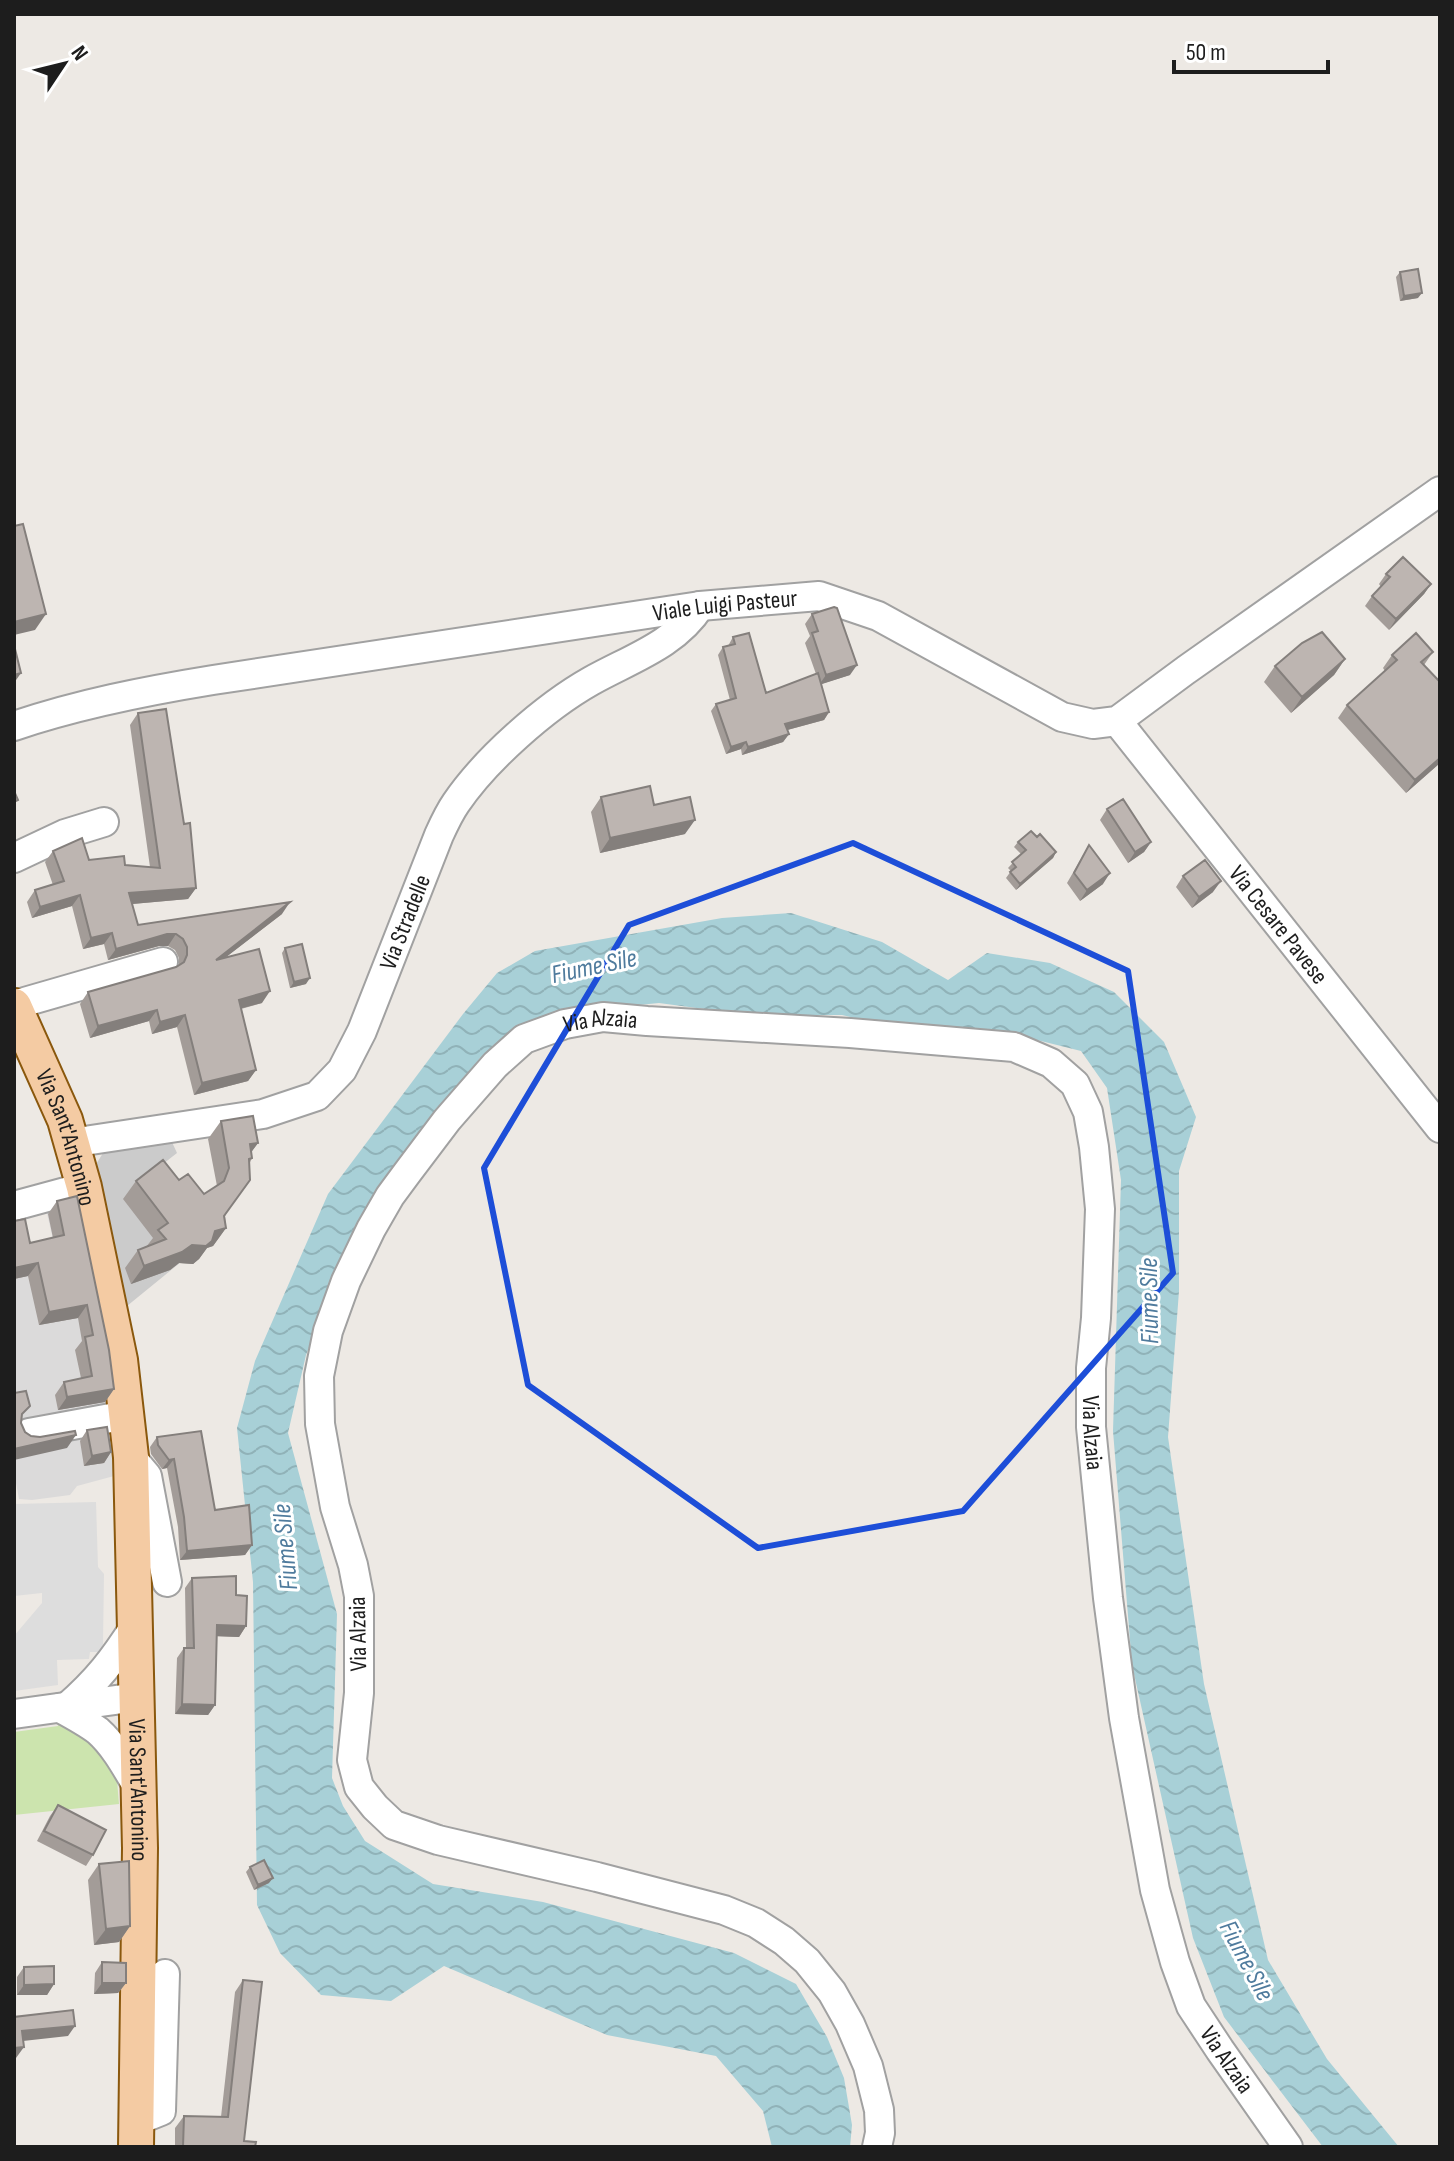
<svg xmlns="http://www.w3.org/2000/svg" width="1454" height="2161" font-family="'Sofia Sans Condensed',sans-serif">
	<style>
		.residential { fill: #dbdada }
		.religious { fill: #cbcbcb }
		.grass { fill: #cce4ae }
		.parking { fill: #ddd }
		.water { fill: url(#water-waves) }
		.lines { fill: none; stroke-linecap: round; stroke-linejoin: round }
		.minor-casing { stroke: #a1a1a1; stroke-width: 32 }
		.major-casing { stroke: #8a580d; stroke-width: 38 }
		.minor { stroke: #fff; stroke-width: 28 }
		.major { stroke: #f4cba3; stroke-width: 34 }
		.wall { fill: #a39c98 }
		.shaded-wall { fill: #847f7c }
		.building { fill: #bdb5b1; stroke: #847f7c; stroke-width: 2 }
		.marked { fill: none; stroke: #1d4ed8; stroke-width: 6; stroke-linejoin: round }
		.labels { text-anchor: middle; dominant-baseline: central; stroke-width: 6; stroke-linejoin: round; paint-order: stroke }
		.street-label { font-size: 24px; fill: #1d1d1d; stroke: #fff }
		.water-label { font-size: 26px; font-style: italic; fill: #4f7b9d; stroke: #fff }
	</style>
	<defs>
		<pattern id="water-waves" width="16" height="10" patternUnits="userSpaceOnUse" patternTransform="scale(2)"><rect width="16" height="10" fill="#a8d0d7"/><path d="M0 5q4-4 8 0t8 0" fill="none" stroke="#90b2b8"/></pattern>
	</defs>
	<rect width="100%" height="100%" fill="#ede9e4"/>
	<path class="residential" d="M73,1203L113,1409L108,1425L114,1476L77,1486L70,1495L32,1500L19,1499L14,1472V1232L21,1256L55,1248L46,1209Z"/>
	<path class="religious" d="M165,1127L177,1153L150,1174L200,1247L201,1255L193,1264L181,1262L127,1306L95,1166L103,1153L118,1139Z"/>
	<path class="grass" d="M57,1719L72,1723L116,1768L119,1804L14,1815V1732L58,1726Z"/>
	<path class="parking" d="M96,1502L98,1567L104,1574L103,1644L100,1652H90L89,1659L57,1660L58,1685L14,1691V1636L42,1603V1593L14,1596V1504Z"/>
	<path class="water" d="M791,913L882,942L948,980L987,953L1050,963L1114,992L1164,1042L1196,1117L1179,1171V1291L1168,1437L1204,1684L1268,1960L1327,2059L1399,2147H1323L1224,2017L1193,1938L1132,1665L1113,1431L1121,1180L1107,1088L1081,1051L1009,1033L931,1036L842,1015H749L659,1003L567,1012L480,1058L434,1118L355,1236L306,1355L288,1433L337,1614L332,1778L343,1806L365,1841L433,1884L543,1902L734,1953L796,1984L827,2037L844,2078L852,2125L850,2147H772L763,2111L716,2056L607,2035L444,1966L391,2001L321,1995L280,1953L257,1905L253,1582L237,1428L255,1361L328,1194L463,1014L497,973L535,951L722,918Z"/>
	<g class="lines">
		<g class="minor-casing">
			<g id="minor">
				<path id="s1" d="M1117,721L1440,1128"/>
				<path id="s2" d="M14,726C79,704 145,691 213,680L700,606L819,596L878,616L1062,717L1093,724L1117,721L1186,670L1440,491"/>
				<path d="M14,858L65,834L104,822"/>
				<path d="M14,1005L163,962"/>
				<path id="s3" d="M71,1143L263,1114L317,1096L342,1070L362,1031L439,835C444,824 449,813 456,803C486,759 545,707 591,681C630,659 675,645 700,606"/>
				<path d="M14,1206L84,1187"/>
				<path d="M29,1433L127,1415"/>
				<path d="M131,1457L147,1476L167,1582"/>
				<path d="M67,1707C97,1681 114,1659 135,1626"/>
				<path d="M60,1708C73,1715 86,1722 98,1731C115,1746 127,1769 139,1789"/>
				<path d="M14,1714L137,1697"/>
				<path d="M136,2121L161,2111L165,1974"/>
				<path id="s4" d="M877,2147L880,2133L879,2110L868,2066L850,2024L832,1992L807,1961L784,1941L756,1923L724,1910L597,1877L438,1840L394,1825L375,1807L359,1787L352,1760L359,1693V1596L353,1565L335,1507L320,1424L319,1376L328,1331L346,1281L371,1229L390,1196L407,1173L447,1120L495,1065L524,1039L565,1024L603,1017L647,1021L850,1033L1014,1047L1051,1063L1075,1084L1088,1112L1094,1147L1100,1209L1096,1318L1091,1368V1427L1108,1598L1124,1718L1155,1890L1175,1962L1191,2006L1220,2050L1288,2147"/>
			</g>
		</g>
		<g class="major-casing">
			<g id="major">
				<path id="s5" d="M14,1006L65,1120L84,1187L120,1360L131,1457L140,1848L136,2147"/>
			</g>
		</g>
		<use href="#minor" class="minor"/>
		<use href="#major" class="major"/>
	</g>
	<path class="wall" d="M1400,272L1418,298L1400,301L1396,277Z
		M1386,574L1431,584L1424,594L1389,630L1365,606L1372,596L1381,587L1379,584Z
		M812,614L850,675L821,684L829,712L824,720L787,730L789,734L783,742L742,755L741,749L726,754L711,711L716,704L730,700L718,655L723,647L728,646L733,637L766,693L816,674L805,643L810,636L805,624Z
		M1433,652L1424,665L1440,763L1406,793L1338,718L1347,705L1385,671L1383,668L1392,655Z
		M1345,659L1334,675L1291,713L1264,682L1275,666Z
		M138,713L184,824L196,888L188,899L132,904L138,925L282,914L226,957L262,1003L241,1009L256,1070L248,1081L194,1095L177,1027L152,1034L149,1021L90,1038L80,1004L88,992L176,967L179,965V958L175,950L168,946H159L108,960L104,944L83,949L72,906L32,918L27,902L35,890L53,885L45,862L53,851L89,860L125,865L150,867L130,725Z
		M601,797L654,805L685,834L600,853L591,812Z
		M1107,809L1151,842L1144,852L1128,863L1100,820Z
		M1037,837L1056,852L1053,858L1016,890L1006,878L1011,871L1008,868L1021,854L1014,847L1018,842Z
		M1089,845L1103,884L1080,901L1067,883Z
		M1183,876L1213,892L1192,908L1176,887Z
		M285,948L306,984L290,988L282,953Z
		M221,1121L258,1143L251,1152L252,1158L225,1216L226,1228L213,1246L207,1248L199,1259L193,1264L179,1263L170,1270L131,1284L125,1268L138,1250L146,1247L153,1238L123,1199L136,1181L179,1180L204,1194L217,1186L208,1139Z
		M57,1201L114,1389L105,1402L58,1410L55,1395L64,1382L81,1378L75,1350L82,1341L78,1318L39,1325L28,1276L14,1279V1221L30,1243L53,1238L48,1214Z
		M87,1430L111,1452L104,1463L84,1466L80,1441Z
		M157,1437L215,1510L252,1545L245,1555L180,1560L178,1527L167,1468L162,1469L151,1454L150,1447Z
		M192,1578L236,1595L246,1626L239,1637L217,1636L215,1705L208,1715L175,1714L177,1658L184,1648H186L185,1588Z
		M58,1805L93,1855L86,1866L37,1841L50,1816Z
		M99,1864L130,1926L119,1942L94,1945L88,1880Z
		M250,1867L269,1883L254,1890L246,1872Z
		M102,1962L126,1983L118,1993L94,1994L95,1973Z
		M24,1967L54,1984L47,1995H17V1977Z
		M243,1980L244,2141L255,2147H175V2128L184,2116L221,2117L235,1992Z"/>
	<path class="shaded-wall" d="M1422,293L1418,298L1400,301L1404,296Z
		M1431,584L1424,594L1389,630L1396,619Z
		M46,614L35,630L14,635V622Z
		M1345,659L1334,675L1291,713L1302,697Z
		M857,665L850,675L819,685L826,675Z
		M21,673L14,683V675Z
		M829,712L824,720L780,732L785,724Z
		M789,734L783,742L742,755L748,747Z
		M746,742L741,749L726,754L731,747Z
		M1440,758V763L1406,793L1415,780Z
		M695,820L685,834L600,853L610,838Z
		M1151,842L1144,852L1128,863L1135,852Z
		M1056,852L1053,858L1016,890L1020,884Z
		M1110,873L1103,884L1080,901L1087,890Z
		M1221,881L1213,892L1192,908L1199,897Z
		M196,888L188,899L121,905L129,893Z
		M80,895L72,906L32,918L40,907Z
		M290,902L282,914L208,971L216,960Z
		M112,933L104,944L83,949L91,938Z
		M167,934H176L168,946H159L108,960L116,949Z
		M310,978L306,984L290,988L294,982Z
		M270,991L262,1003L231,1011L239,1000Z
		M157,1010L149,1021L90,1038L98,1026Z
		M185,1015L177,1027L152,1034L160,1022Z
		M256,1070L248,1081L194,1095L202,1083Z
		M258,1143L245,1161L250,1144Z
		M226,1228L213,1246L207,1248L199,1259L193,1264L179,1263L170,1270L131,1284L144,1266L215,1231Z
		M38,1263L28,1276L14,1279V1268Z
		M87,1305L78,1318L39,1325L49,1312Z
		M114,1389L105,1402L58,1410L67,1397Z
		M76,1435L67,1448L14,1460V1449Z
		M111,1452L104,1463L84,1466L92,1456Z
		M174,1459L167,1468L162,1469L169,1460Z
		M252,1545L245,1555L180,1560L187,1551Z
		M217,1625L246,1626L239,1637L210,1636Z
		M182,1704L215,1705L208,1715L175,1714Z
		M273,1878L269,1883L254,1890L258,1885Z
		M130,1926L119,1942L94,1945L106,1929Z
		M102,1983H126L118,1993L94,1994Z
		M54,1984L47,1995H17L24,1985Z
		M75,2026L68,2036L14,2042L22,2031Z
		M24,2047L16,2058H14V2048Z"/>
	<path class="building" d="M1418,269L1422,293L1404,296L1400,272Z
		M23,524L46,614L14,622V526Z
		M1403,557L1431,584L1396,619L1372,596L1390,577L1386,574Z
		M834,607L837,608L857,665L826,675L812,633L818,631L812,614Z
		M1322,632L1345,659L1302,697L1275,666L1302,643Z
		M749,633L766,693L818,673L829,712L785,724L789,734L748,747L746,742L731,747L716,704L736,698L723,647L735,644L733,637Z
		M1416,633L1433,652L1421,662L1440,682V758L1415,780L1347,705L1397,660L1392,655Z
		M14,645L21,673L14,675Z
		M166,709L184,824L190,823L196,888L129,893L138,925L290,902L216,960L259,949L270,991L239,1000L256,1070L202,1083L185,1015L160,1022L157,1010L98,1026L88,992L176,967L184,962L187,955V947L183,939L176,934H167L116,949L112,933L91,938L80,895L40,907L35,890L64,881L53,851L82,838L89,860L124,856L125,865L160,868L138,713Z
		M650,786L654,805L690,797L695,820L610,838L601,797Z
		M14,791L18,800L14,802Z
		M1123,799L1151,842L1135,852L1107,809Z
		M1031,831L1037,837L1040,834L1056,852L1020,884L1010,872L1016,867L1012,862L1026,850L1018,842Z
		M1089,845L1110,873L1087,890L1074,873Z
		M1205,860L1221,881L1199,897L1183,876Z
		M302,944L310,978L294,982L285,948Z
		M253,1116L258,1143L250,1144L252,1158L249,1159L250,1180L224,1216L226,1228L215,1231L212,1241L206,1246L192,1245L182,1252L144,1266L138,1250L166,1239L158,1230L168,1223L136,1181L163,1160L179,1180L188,1174L204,1194L224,1181L229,1168L221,1121Z
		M77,1196L109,1350L114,1389L67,1397L64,1382L92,1376L85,1337L93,1335L87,1305L49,1312L38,1263L14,1268V1221L25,1219L30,1243L64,1235L57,1201Z
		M26,1391L30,1406L22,1414L21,1423L25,1432L31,1436L40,1437L75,1431L76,1435L14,1449V1393Z
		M107,1427L111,1452L92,1456L87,1430Z
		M201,1431L215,1510L249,1505L252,1545L187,1551L184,1517L174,1459L169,1460L158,1445L157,1437Z
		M236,1576V1595L247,1596L246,1626L217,1625L215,1705L182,1704L184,1648H194L192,1578Z
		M58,1805L106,1830L93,1855L44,1831Z
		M264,1860L273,1878L258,1885L250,1867Z
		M129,1861L130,1926L106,1929L99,1864Z
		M102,1962L126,1963V1983H102Z
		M54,1966V1984L24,1985V1967Z
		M243,1980L262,1982L244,2141L256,2142L255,2147H183L184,2116L228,2117Z
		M73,2010L75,2026L22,2031L24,2047L14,2048V2017Z"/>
	<path class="marked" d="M853,843L1128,971L1173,1273L963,1511L758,1548L528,1385L484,1168L629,925Z"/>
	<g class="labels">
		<g class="street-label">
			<text stroke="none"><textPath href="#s2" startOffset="722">Viale Luigi Pasteur</textPath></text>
			<text stroke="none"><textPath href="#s3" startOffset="448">Via Stradelle</textPath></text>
			<text stroke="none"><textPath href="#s1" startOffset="260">Via Cesare Pavese</textPath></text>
			<text stroke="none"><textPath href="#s4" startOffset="1594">Via Alzaia</textPath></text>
			<text stroke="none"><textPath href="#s5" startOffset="142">Via Sant'Antonino</textPath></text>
			<text stroke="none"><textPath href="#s4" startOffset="2434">Via Alzaia</textPath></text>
			<text transform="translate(358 1634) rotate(-91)">Via Alzaia</text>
			<text stroke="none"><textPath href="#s5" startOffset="802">Via Sant'Antonino</textPath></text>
			<text stroke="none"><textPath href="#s4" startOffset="3082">Via Alzaia</textPath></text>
		</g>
		<g class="water-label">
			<text transform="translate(594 967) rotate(-12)">Fiume Sile</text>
			<text transform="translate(1150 1301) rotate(-91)">Fiume Sile</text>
			<text transform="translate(286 1547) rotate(-95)">Fiume Sile</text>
			<text transform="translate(1246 1961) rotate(62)">Fiume Sile</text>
		</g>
	</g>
	<rect width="1454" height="2161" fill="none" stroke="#1d1d1d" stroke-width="32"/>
	<g transform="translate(64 64) rotate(55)" stroke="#ffffff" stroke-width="6" paint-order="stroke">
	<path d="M0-6L14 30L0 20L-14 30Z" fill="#1d1d1d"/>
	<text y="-12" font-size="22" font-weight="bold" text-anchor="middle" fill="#1d1d1d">N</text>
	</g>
	<path d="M1174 60v12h154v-12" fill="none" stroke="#1d1d1d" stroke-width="4"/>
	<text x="1186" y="60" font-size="24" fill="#1d1d1d" stroke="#ffffff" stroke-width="6" paint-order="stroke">50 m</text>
</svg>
